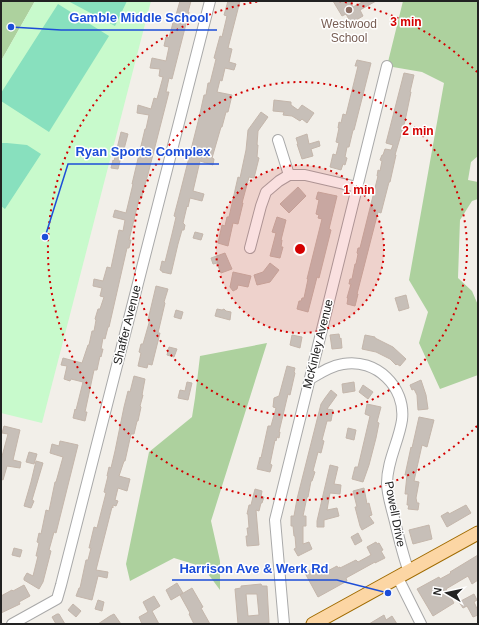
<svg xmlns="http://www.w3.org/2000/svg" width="479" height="625" font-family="Arial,sans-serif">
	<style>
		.forest { fill: #add19e }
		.park { fill: #c8facc }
		.pitch { fill: #88e0be }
		.building { fill: #c7bfb8; stroke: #c4b6ab; fill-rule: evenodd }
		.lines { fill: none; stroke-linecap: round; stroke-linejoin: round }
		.minor-casing { stroke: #a9a9a9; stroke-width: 12 }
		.major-casing { stroke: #a06b00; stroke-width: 15 }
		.minor { stroke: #fff; stroke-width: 10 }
		.major { stroke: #fcd6a4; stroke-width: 13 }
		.ring { fill: none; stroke: #d40000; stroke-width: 2; stroke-dasharray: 2 4 }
		.education-dot { fill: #8d6e63; stroke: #fff; stroke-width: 1.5 }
		.labels { text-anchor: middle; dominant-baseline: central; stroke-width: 3; stroke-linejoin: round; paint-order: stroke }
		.education-label { font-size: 12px; fill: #785e54; stroke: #fff }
		.street-label { font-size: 12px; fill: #222; stroke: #fff }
		.centre { fill: #d40000; stroke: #fff; stroke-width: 2 }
		.ring-label { font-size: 12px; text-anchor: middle; font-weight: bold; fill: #d40000; stroke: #fff; stroke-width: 3; stroke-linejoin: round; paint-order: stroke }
		.leader { fill: none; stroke: #1d4ed8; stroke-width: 1.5 }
		.callout-dot { fill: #1d4ed8; stroke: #fff; stroke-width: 1.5 }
		.callout-label { font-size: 13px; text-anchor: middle; font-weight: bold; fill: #1d4ed8; stroke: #fff; stroke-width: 3; stroke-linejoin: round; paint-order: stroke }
	</style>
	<rect width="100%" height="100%" fill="#f2efe9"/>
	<path class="forest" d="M1,1H35L1,61Z
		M403,1H478V18L477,19L478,25V156L471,162L468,180L478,182V199L472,201L460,220L458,278L472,291L478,305V375L440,389L419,343L428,312L409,280L444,83L422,72L387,66Z
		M267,343L211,521L220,561V590L203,567L174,558L130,581L126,564L149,452L192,417L195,398L200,356Z"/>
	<path class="park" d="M35,1H151L42,423L1,413V61Z"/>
	<path class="pitch" d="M68,1H127L115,26Z
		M58,4L109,36L49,132L1,101V93Z
		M1,143H7L27,145L41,154L5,209L1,206Z"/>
	<path class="building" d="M180,1H191L188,12H189L187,20L172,79L169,78L166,92H169L148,174L141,199H139L129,240H131L129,248H127L109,327H108L105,339L103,338L101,349H103L101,357L100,356L97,370H94L85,412H87L85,421L73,418L75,409L76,410L83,382L71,379L70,381L64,379L67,366L61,365L63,358L82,363L88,345H89L92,331H94L96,320L95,319L98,309H100L104,297L100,296L102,288L93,286L94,279L103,281L107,267L111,268L119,230L123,231L125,220L113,217L115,210L126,213L133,184H132L145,129H146L149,115L137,113L138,105L151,109L154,98L157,99L163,77L159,76L160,69L150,68L152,58L166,61L169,47L164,46L166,37L169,38L175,15H176Z
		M228,1H240L228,48L232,49L229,62L236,64L234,70L225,68L222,81L220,80L217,92L232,95L228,112H226L222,127H221L212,158L214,159L213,165L200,161L193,191L204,194L202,201L190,198L188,207L187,206L183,223L185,225L184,230H182L178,244L171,274L162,272V271L160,270L162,261L165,262L172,234L176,217L174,216L180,193L199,118L204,95H206L208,83H210L216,59L214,58L220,36L222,37L227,16L224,15Z
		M333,1H350L353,7L364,1H376L360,10L363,16L351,23L346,14L342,16Z
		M357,60L371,63L354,130H353L349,147H347L345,157L347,158L345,165L343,164L341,170L330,167L333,154L336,155L339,143L336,142L339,128H338L339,122L341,123L343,114L346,115L358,66H355Z
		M404,73L414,75L410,92H411L405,121L395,155H396L390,182H389L381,213L378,212L357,294H358L355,306L347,304L348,298H347L351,284H349L350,279H352L355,264H356L358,254L357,253L358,248H360L378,176H377L378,170L380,171L382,161L380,160L382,155H383L385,149L391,150L393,145L386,143Z
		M274,100L291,102V105L298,110L302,105L314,113L307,123L302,119L300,121L292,116L283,115L284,112L273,111Z
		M261,112L268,117L258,131L257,145H258L257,157L259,158L254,178L249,177L242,203H243L238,224L233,223L228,246L218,243L222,225L225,226L227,217H229L238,177L240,178L246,150L248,130Z
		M121,132L128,134L123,153H122L118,169L111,168L113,160L114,161Z
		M307,134L309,144L319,141L320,146L311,149L313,156L302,159L297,144H298L296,138Z
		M298,187L306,196L289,213L280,204Z
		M318,192L337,196L329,229L331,230L319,278L317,277L308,312L297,309L299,301H301L302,298H304L308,279H307L322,219L318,218L319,215L316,214L319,200L316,199Z
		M277,217L286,220L281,240H282L281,247H283L280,258L270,256L276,233L272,232Z
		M195,232L203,234L201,240L193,238Z
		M225,253L232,269L221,273L217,263L213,264L211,258Z
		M270,263L279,270L270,282L257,285L254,275L263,272Z
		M233,272L251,276L248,287L238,285L237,289L233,291L230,287Z
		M156,286L168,289L164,302L165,303L158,333H160L152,365L148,364L147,368L138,366L141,353L139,352L141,344H143L149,323V320H148Z
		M406,295L409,308L399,311L395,298Z
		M217,309L222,310L224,309L226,311L231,312L230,320L215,316Z
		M176,310L183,312L181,319L174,317Z
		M339,334L340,339L341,338L342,348L332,349L330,335Z
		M292,335L302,337L300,348L290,345Z
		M365,335L375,337V338L393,347L406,359L400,366L397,364L396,365L390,359L376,352L362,349Z
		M169,347L177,349L174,357L167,355Z
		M287,366L295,368L294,372L295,373L290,395L288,394L279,432H280L279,438L277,437L276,441L275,440L270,464L272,465L270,472L257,469L260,457L261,458L268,426H271L276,408L273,407L274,398L279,396Z
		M134,376L145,379L142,395H143L140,406L141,407L138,421H137L134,434H131L125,461H124L119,476L130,479L127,491L118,488L115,500L118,501L116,506L113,505V508L112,507L96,570L108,572L107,578L98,576L92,600L76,596L79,588H80L86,560H88L91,548H89L94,527L97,528L106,493L104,492L108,476H107L109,467L111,468L115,451L124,407L128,391L130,392Z
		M421,380L426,395L428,409L418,410L417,395L414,389L412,390L410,385Z
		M187,382L192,383L188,400L178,398L180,390L185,391Z
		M354,382L355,391L343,393L342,384Z
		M363,385L373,392L368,399L359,392Z
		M331,390L337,395L327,409L333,410L331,421H327L322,440L324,441L321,453L318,452L313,471L315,472L312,481H311L308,497H307L303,516H306V526H303V544L309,542L312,549L298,556L294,549L296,548L295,536H294L293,526H291V516H294L297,499L321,404L325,398Z
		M367,404L381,407L377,422L379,423L376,438L369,465L363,482L352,479L355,467H358L370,416L365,414Z
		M419,417L434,420L427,447L422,445L414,481L419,482L416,498L417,503H419L418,510L408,509L409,505H407L408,494H405L407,475H405L411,447L412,448Z
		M4,426L20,430L13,460L21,462L20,468L7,466L3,480L1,479V460L8,434L2,433Z
		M348,428L356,430L354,440L346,438Z
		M60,441L78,445L56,533L54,532L49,550L51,551L43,582L39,589L24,580V578L27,573L33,576L38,556H36L39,543L37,542L39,533L41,534L46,510L49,511L55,482H56L63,457L50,453L52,444L59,446Z
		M29,452L37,454L34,464L26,462Z
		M36,461L43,463L32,500L34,501L31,508L24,506L31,482Z
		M330,465L338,467L334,484L341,485L340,494L330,493L327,510L337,508L339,516L324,520V527H317V521Z
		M364,488L367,504L369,503L372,515L369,516L374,523L362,530L360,526L355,507H357L353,491Z
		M255,489L262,491L261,497H264L262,503H261L259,511L256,510L259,545L247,546L246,536H248L247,528H249L248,514H247L249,505H251Z
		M466,505L471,513L447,527L441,516L448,512L449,514Z
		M429,525L432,539L413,544L409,530Z
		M358,533L362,541L355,545L351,537Z
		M376,542L377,544L379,543L383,550L381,551L385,558L375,563V562L346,578L347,581L318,597L305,573L318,566L322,574L337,566L338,568L340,567V568L356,560L358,562L371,555L367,547Z
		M14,548L22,550L20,557L12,555Z
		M478,555V580L472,584L468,576L446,589L454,603L433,616L417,589L439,577L440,579L451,573L450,572Z
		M177,583L183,593L171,600L166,590Z
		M261,584L262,586H267L269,623L238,624L235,589L241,588V586ZM246,594H257L259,615L248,616Z
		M24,585L30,596L19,602L20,604L1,613V596L12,590L13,591Z
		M192,588L203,607L201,608L210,624H194L189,614L190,613L180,595Z
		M474,594L477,600L474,602L478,611V615L473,617L467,606L463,608L459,602Z
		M154,596L160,606L152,611L159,624H142L139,617L148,612L143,602Z
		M98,600L104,602L102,611L95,609Z
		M73,604L81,611L76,617L68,610Z
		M57,614H59L65,624H56L52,617Z
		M114,614L121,624H98L110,616Z
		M384,615L386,620L392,616L397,624H369Z"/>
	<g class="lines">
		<g class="minor-casing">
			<path id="minor" d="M278,140L289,175
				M250,248L261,206L266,192L279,181L289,175H305L357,187
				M310,379C320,373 330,366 343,364C376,358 406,387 402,420C399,441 387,461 387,483C387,495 392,509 395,522C399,538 403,556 409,572
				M398,578L421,624
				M12,624L57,599L61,585L210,1
				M284,624L275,520L387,66"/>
		</g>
		<g class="major-casing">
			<path id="major" d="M313,624L478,533"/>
		</g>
		<use href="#minor" class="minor"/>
		<use href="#major" class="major"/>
	</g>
	<circle cx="300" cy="249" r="84" fill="#d40000" fill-opacity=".12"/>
	<g class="ring">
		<circle cx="300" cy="249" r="84"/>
		<circle cx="300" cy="249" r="167"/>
		<path d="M477 426A251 251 0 1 1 261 1M339 1A251 251 0 0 1 477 72"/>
	</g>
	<circle class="education-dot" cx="349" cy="10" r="4"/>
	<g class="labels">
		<g class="education-label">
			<text x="349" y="24">Westwood<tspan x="349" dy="14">School</tspan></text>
		</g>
		<g class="street-label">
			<text transform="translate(127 325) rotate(-76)">Shaffer Avenue</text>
			<text transform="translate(318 344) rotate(-76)">McKinley Avenue</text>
			<text transform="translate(395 514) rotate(79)">Powell Drive</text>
		</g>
	</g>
	<circle cx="300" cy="249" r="6" class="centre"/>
	<g class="ring-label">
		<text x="406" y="26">3 min</text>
		<text x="418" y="135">2 min</text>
		<text x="359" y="194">1 min</text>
	</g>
	<path class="leader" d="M11 27L61 30H217M45 237L68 164H219M388 593L337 580H172"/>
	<g class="callout-dot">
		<circle cx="11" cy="27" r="4"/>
		<circle cx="45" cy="237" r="4"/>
		<circle cx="388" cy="593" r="4"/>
	</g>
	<g class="callout-label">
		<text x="139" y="22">Gamble Middle School</text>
		<text x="143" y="156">Ryan Sports Complex</text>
		<text x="254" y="573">Harrison Ave &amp; Werk Rd</text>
	</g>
	<rect width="479" height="625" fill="none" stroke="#222222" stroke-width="4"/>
	<g transform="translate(447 593) rotate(279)" stroke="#ffffff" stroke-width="3" paint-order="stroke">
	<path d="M0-3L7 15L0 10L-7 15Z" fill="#222222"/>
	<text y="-6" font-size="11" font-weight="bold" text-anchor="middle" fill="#222222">N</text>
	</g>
</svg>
